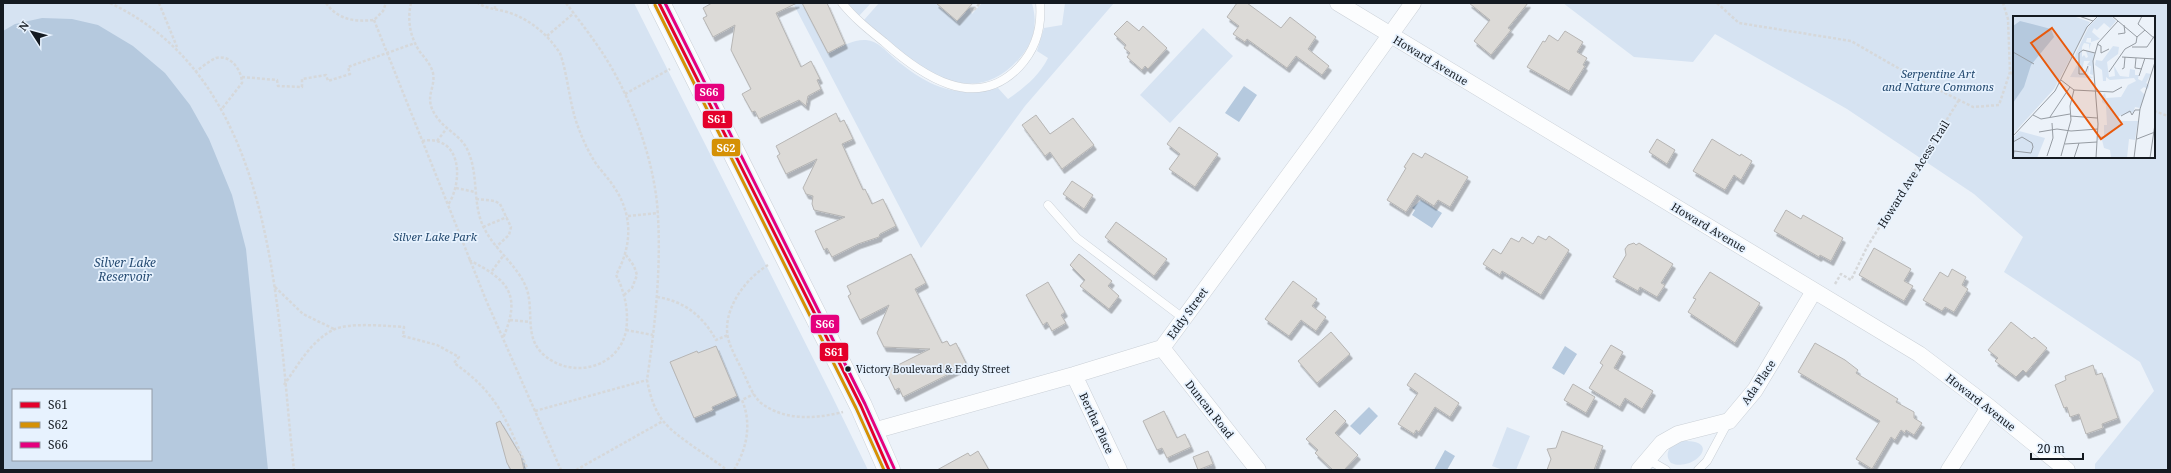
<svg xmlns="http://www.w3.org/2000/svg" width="2171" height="473" font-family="'Noto Serif',serif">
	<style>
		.green { fill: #d6e3f2; fill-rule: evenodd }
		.water { fill: #b5c9de; fill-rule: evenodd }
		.building { fill: #dcdad7; stroke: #b6b5b4; filter: url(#shadow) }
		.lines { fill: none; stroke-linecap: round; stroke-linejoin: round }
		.service-casing { stroke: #cad0d7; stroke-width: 9 }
		.minor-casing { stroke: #cad0d7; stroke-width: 17 }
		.secondary-casing { stroke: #cad0d7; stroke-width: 23 }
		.path { stroke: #d6d8da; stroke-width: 2.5; stroke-dasharray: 3 2; stroke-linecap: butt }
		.service { stroke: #fcfdfe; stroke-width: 8 }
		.minor { stroke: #fcfdfe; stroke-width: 16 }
		.secondary { stroke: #fcfdfe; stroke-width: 22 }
		.bus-1-casing { stroke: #e7f2fe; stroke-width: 6 }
		.bus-2-casing { stroke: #e7f2fe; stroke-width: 6 }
		.bus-3-casing { stroke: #e7f2fe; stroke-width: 6 }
		.bus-1 { stroke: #e4002b; stroke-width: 3 }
		.bus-2 { stroke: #d59105; stroke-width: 3 }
		.bus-3 { stroke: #e5007d; stroke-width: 3 }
		.bus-dot { fill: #141a21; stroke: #e7f2fe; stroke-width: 1.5 }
		.labels { text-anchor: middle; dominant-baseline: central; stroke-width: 3.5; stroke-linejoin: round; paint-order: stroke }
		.bus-label { font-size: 10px; fill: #141a21; stroke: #e7f2fe; text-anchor: start }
		.street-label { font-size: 11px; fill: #141a21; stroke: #e7f2fe }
		.park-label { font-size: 11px; font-style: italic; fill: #22486e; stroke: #e7f2fe }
		.water-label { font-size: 12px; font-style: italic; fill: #264b72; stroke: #e7f2fe }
		.inset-road { fill: none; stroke: #969ca3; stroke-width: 1 }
		.view { fill: #e8590c; fill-opacity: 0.15; stroke: #e8590c; stroke-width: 2 }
		.inset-edge { fill: none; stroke: #141a21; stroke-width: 2 }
		.line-badge { stroke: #e7f2fe; stroke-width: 1.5 }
		.badge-label { font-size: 11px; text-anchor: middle; font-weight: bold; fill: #fff }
	</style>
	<defs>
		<filter id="shadow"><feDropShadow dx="2.5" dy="4.5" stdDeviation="0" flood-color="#0004"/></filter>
	</defs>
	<rect width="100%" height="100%" fill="#ecf2f9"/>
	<path class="green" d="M3,3H634L832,396L868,470H3ZM13,390H151V460H13Z
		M793,3H802L819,36L832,51C842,46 855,39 866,40C878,41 886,51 894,58C927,86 955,99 998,88L1008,99C1024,88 1039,76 1048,58L1037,51L1044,28L1062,25L1065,3H1114L1025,106L921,248Z
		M847,3H871L859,16Z
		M879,3H936L957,21L969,8L972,14L982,3H1032C1038,25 1034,42 1019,59C967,118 906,57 864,20Z
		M1563,3H2168V470H2095V464L2154,391L2140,362L2004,272L2023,237L1974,194L1847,109L1715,34L1693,62L1634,57ZM2014,17H2154V157H2014Z
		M1203,28L1233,56L1170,123L1140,95Z
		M1507,427L1530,436L1516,470H1503L1492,466Z
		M1683,441C1723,439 1694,473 1671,463C1666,457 1667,452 1671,446Z"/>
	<path class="water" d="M42,18L72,19L98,25L133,46L165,73L190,105L209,139L232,195L246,249L268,470H3V31L15,24ZM13,390H151V460H13Z
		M1244,86L1257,95L1239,122L1225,113Z
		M1421,200L1442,213L1432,228L1412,215L1415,210L1412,208Z
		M1565,346L1577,354L1564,375L1552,368Z
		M1369,407L1378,416L1360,435L1350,426Z
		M1445,450L1455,456L1447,470H1434Z"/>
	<path class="building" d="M712,3H797L776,13L801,67L811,61L820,79L817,80L821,89L808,96L806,106L799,100L759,119L755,111L752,112L742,94L751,89L731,50L735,25L713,37L703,18L707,16L703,8Z
		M802,3H827L845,44L828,53Z
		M936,3H973L957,21Z
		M1237,3H1247L1281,28L1290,17L1316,37L1308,49L1329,66L1322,75L1296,56L1287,68L1247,39L1245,42L1233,34L1239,26L1227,17Z
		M1469,3H1528L1508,28L1511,30L1491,55L1474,41L1490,20Z
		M1127,21L1139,31L1143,26L1167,48L1148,69L1145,66L1142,70L1127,57L1130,53L1124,48L1126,45L1114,34Z
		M1565,31L1583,42L1577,52L1587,58L1583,65L1585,66L1569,91L1527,67L1543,41L1545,42L1549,35L1558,41Z
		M836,113L840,122L844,120L853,139L842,144L863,190L865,189L872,204L883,199L896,226L880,234L879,237L858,244L832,257L827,248L824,250L815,231L845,217L814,210L812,204L813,196L806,194L803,188L817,159L786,174L777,156L780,154L776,146Z
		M1036,115L1050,134L1073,118L1094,145L1062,169L1050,152L1045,156L1022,125Z
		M1179,127L1218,154L1195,187L1169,169L1180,154L1167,144Z
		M1657,139L1675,150L1667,164L1649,152Z
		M1712,139L1740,156L1741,154L1752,161L1741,180L1734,175L1725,190L1693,171Z
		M1413,153L1422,158L1425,153L1468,177L1450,207L1438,200L1434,206L1417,195L1406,212L1387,200L1406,168L1404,167Z
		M1072,181L1093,195L1084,209L1063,194Z
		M1786,210L1801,219L1803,215L1843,238L1831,261L1820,255L1819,257L1774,231Z
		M1116,222L1167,259L1154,276L1105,237Z
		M1538,236L1546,240L1549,236L1569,250L1541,295L1502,271L1500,275L1483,264L1493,249L1501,254L1511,238L1519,242L1522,237L1533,244Z
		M1634,243L1636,245L1639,243L1673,264L1661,283L1665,285L1657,297L1640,287L1638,291L1613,277L1626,255L1625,249L1628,245Z
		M1874,248L1911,269L1904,281L1913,286L1904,301L1859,275Z
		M911,254L926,283L915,289L942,343L947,341L950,346L956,343L967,365L903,397L899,388L895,390L886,371L930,349L884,347L877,333L889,305L860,320L848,296L851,294L847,286Z
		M1079,254L1112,281L1108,286L1119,296L1109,309L1080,286L1085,280L1070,265Z
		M1952,269L1966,277L1962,285L1968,289L1954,312L1945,307L1942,311L1923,300L1940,272L1948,277Z
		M1710,272L1760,303L1735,343L1688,312L1696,299L1693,298Z
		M1293,281L1317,299L1312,306L1326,317L1316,331L1301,320L1289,336L1265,319Z
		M1048,282L1065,312L1061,315L1066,323L1052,331L1047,322L1043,325L1026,295Z
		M2011,322L2032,339L2034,337L2047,348L2026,373L2023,370L2016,377L1995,361L1998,358L1988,350Z
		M1331,332L1350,354L1317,383L1298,361Z
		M1815,343L1845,360L1858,370L1856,373L1898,399L1896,402L1914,412V418L1922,423L1914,435L1906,430L1905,433L1901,430L1895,440L1891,437L1872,469L1856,459L1880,421L1798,372Z
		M1611,345L1623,352L1614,368L1653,391L1642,409L1625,398L1620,407L1589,388L1603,365L1600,363Z
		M716,346L737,396L712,407L713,410L694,418L670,362L697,351L698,353Z
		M2093,365L2096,375L2102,373L2118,418L2102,424L2103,428L2086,434L2079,414L2070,417L2067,407L2064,408L2055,385L2066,380L2065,376Z
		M1415,373L1459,403L1450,417L1435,407L1419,432L1416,430L1414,434L1398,424L1418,393L1407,385Z
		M1573,384L1595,397L1586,413L1564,400Z
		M1335,410L1346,421L1335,433L1358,455L1344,470H1333L1315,453L1318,450L1306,439Z
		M1164,411L1177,438L1185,434L1191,447L1167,458L1162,448L1157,450L1143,421Z
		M500,421L521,456L524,470H511L507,463L496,423Z
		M1562,431L1603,446L1594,470H1547L1551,459L1547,449L1556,448Z
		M978,451L989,470H937L968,453L970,456Z
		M1208,451L1213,464L1198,470L1193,457Z"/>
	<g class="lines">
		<g class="service-casing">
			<path id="service" d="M842,3C854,18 869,30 884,42C921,75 975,113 1019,67C1036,49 1042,27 1040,3
				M1048,205L1077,238L1183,318
				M1647,459L1666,470
				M1698,470L1707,461L1728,422"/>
		</g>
		<g class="minor-casing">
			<path id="minor" d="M1338,3L1919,354L1989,407L2067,470
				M1162,348L1258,470
				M1074,375L1119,470
				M873,431L1074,375L1162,348L1320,133L1413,3
				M1639,470L1662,443L1678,434L1729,421L1755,390L1814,291
				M1949,470L1989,407"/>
		</g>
		<g class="secondary-casing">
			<path id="secondary" d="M659,3L861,406L889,470"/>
		</g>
		<path class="path" d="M110,3C279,83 276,311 294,470
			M159,3L177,47
			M326,3C338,20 355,22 374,20L383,11L386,3
			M411,3C407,20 410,37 420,52C425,58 431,65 433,73C436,89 423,97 436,116C445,130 462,136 468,151C479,176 472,204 484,228C495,250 517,265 526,287C535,310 523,337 544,355C571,379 618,369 626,331C629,312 625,292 616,275C633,244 633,213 612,184C606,175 597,167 592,157C586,147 581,135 577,124C569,101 568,76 560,53C547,34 530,19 507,12C497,9 487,9 478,3
			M566,3C581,23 597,43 610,65C635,108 656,167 658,217C661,272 655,326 647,380C650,395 654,409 663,421C677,438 709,456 727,470
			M1717,3L1739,23L1851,41L1919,80L1973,107L1999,105L2010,72L2008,19L2003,3
			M495,9V3
			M974,10L980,3
			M374,20L486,300L561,470
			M547,36L574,13
			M195,72C201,68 209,61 216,58C231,54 242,71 242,83L221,110
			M2010,72L2014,75
			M242,77L277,80L278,86L302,87V79L326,75L328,81L350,74L348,67L415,43
			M625,94L670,69
			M2154,111L2168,116
			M422,141C461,134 464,180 448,205
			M437,141L447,128
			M456,188L475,192
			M476,199L495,201L500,204L511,227L509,235L496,247
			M628,216L658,213
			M483,227L507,217
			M469,260C508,280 522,294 503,338
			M768,265C745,279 722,310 728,338C731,350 738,361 743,372C748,382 752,395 761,403C785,421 815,419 843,412
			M492,271L503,256
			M1835,284L1841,274L1851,280L1867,247L1959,100
			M275,287L303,314L334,329
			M624,295L632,288L637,275L634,266L626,255
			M657,297C684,301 703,316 716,340L728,335
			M510,320L530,322
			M626,330L653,335
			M284,385C298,365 311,341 333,330C348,322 387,326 404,327L403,336L437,345L459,357L454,363C499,394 507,422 528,470
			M535,411L647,380
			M576,470L663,421
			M734,470C747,448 752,424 742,400L754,394"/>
		<use href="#service" class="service"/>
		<use href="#minor" class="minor"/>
		<use href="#secondary" class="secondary"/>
		<g class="bus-1-casing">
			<path id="bus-1" d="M659,3L861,406L889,470"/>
		</g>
		<g class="bus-2-casing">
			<path id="bus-2" d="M655,5L856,408L884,470"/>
		</g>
		<g class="bus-3-casing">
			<path id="bus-3" d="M665,3L865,404L894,468"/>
		</g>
		<use href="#bus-1" class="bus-1"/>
		<use href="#bus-2" class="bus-2"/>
		<use href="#bus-3" class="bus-3"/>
	</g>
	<circle class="bus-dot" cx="848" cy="369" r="3.5"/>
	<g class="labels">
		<g class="bus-label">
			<text x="856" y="369">Victory Boulevard &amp; Eddy Street</text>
		</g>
		<g class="street-label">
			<text transform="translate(1431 60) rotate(31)">Howard Avenue</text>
			<text transform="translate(1913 174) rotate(-58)">Howard Ave Acess Trail</text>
			<text transform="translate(1709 227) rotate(31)">Howard Avenue</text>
			<text transform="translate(1187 313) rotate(-54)">Eddy Street</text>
			<text transform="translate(1758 382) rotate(-56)">Ada Place</text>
			<text transform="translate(1981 402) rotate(38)">Howard Avenue</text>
			<text transform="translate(1210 409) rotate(52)">Duncan Road</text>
			<text transform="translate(1097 423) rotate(65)">Bertha Place</text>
		</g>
		<g class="park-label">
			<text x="1938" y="73">Serpentine Art<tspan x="1938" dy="13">and Nature Commons</tspan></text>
			<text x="435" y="236">Silver Lake Park</text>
		</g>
		<g class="water-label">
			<text x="125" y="262">Silver Lake<tspan x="125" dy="14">Reservoir</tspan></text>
		</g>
	</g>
	<g transform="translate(2013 16)">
		<rect width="142" height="142" fill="#ecf2f9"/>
		<path d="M0,0H60L77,6L41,73L0,118ZM86,0H98L103,5L97,12L91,7L84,14L81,12L79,16L87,23L78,26V22H74L73,26L78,27L76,34V28L71,27L69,31V41L71,39L73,42L75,41L73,35L81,37L80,59L77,58L78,50L74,49L77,45H71L69,55L73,56V51V56L71,59H74L75,51H76L75,59L80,62L57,61L66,45L61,41L76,10ZM100,30L106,31L105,38L94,46L96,61L102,60L101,50L107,60L116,61L117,53L122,54V59H126L125,63L129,65L133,57L138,58L133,67L136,69L135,73L131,71L127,74L132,79L127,92L122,91L120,98L119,96L106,100V105H125L122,124L116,123L114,142H98L97,134L91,132L89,124H85V120H91V109H94L93,89L89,86V80L92,77L93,82L108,81L115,69L123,65L121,62L97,64L93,61V65H90L89,54L82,49L83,44L89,45ZM6,115L32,122L24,142H0V122Z" fill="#d6e3f2"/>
		<path d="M7,5L38,13L41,21L18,49L11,71L0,87V10Z" fill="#b5c9de"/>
		<path class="inset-road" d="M66,0L80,5M99,0L124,21M129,0L125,8L142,23M105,18L112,17L111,9M84,28L88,30V37L96,33M119,31H134L142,19M0,36L21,48M109,41L142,43M123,42L122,52L129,53M75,50L72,58H66V37L70,34L82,37M109,53L111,52L112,41M96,56L112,33L123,27L124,21L132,14M126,60L132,42M48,64L61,74L100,76L109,71M20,99L28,103L57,98M57,100L84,102M108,100L117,95L119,99L122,94H127M37,101L57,71M26,116L44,113L58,115L85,113M0,120L42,75L74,11L85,0M124,123L142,116M0,126L9,121L19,127L20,131L18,137L1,135L0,142M52,128L84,126M34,140L40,122L39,107M48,140L58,104L57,90L61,74M61,142L66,127M83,142L85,108L80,45L85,27L105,5M121,142L127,93L142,46M137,142L142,108"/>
		<path class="view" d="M39,12L109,108L88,123L18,27Z"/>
		<rect width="142" height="142" class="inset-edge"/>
	</g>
	<g class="line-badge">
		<rect x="694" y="83" width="31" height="19" rx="4" fill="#e5007d"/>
		<rect x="702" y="110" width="31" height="19" rx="4" fill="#e4002b"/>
		<rect x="711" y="138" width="30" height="19" rx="4" fill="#d59105"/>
		<rect x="810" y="314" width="30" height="20" rx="4" fill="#e5007d"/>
		<rect x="819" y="342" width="30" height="20" rx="4" fill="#e4002b"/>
	</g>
	<g class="badge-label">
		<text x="709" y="96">S66</text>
		<text x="717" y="123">S61</text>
		<text x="726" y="152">S62</text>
		<text x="825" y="328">S66</text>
		<text x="834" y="356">S61</text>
	</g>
	<rect width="2171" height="473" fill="none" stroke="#141a21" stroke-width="8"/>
	<rect x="12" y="389" width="140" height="72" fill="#e7f2fe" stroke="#939ca6"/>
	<rect x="20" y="402" width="20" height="6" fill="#e4002b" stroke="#939ca6"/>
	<text x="48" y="409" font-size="12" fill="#141a21">S61</text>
	<rect x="20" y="422" width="20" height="6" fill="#d59105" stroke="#939ca6"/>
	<text x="48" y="429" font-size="12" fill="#141a21">S62</text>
	<rect x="20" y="442" width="20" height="6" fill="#e5007d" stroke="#939ca6"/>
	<text x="48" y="449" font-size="12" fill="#141a21">S66</text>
	<g transform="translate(32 32) rotate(306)" stroke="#e7f2fe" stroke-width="3" paint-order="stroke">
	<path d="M0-3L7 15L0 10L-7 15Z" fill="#141a21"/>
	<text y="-6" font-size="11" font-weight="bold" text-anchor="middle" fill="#141a21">N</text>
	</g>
	<path d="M2031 453v6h52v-6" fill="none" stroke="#141a21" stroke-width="2"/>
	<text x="2037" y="453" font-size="12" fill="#141a21" stroke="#e7f2fe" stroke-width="3" paint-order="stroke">20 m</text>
</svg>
